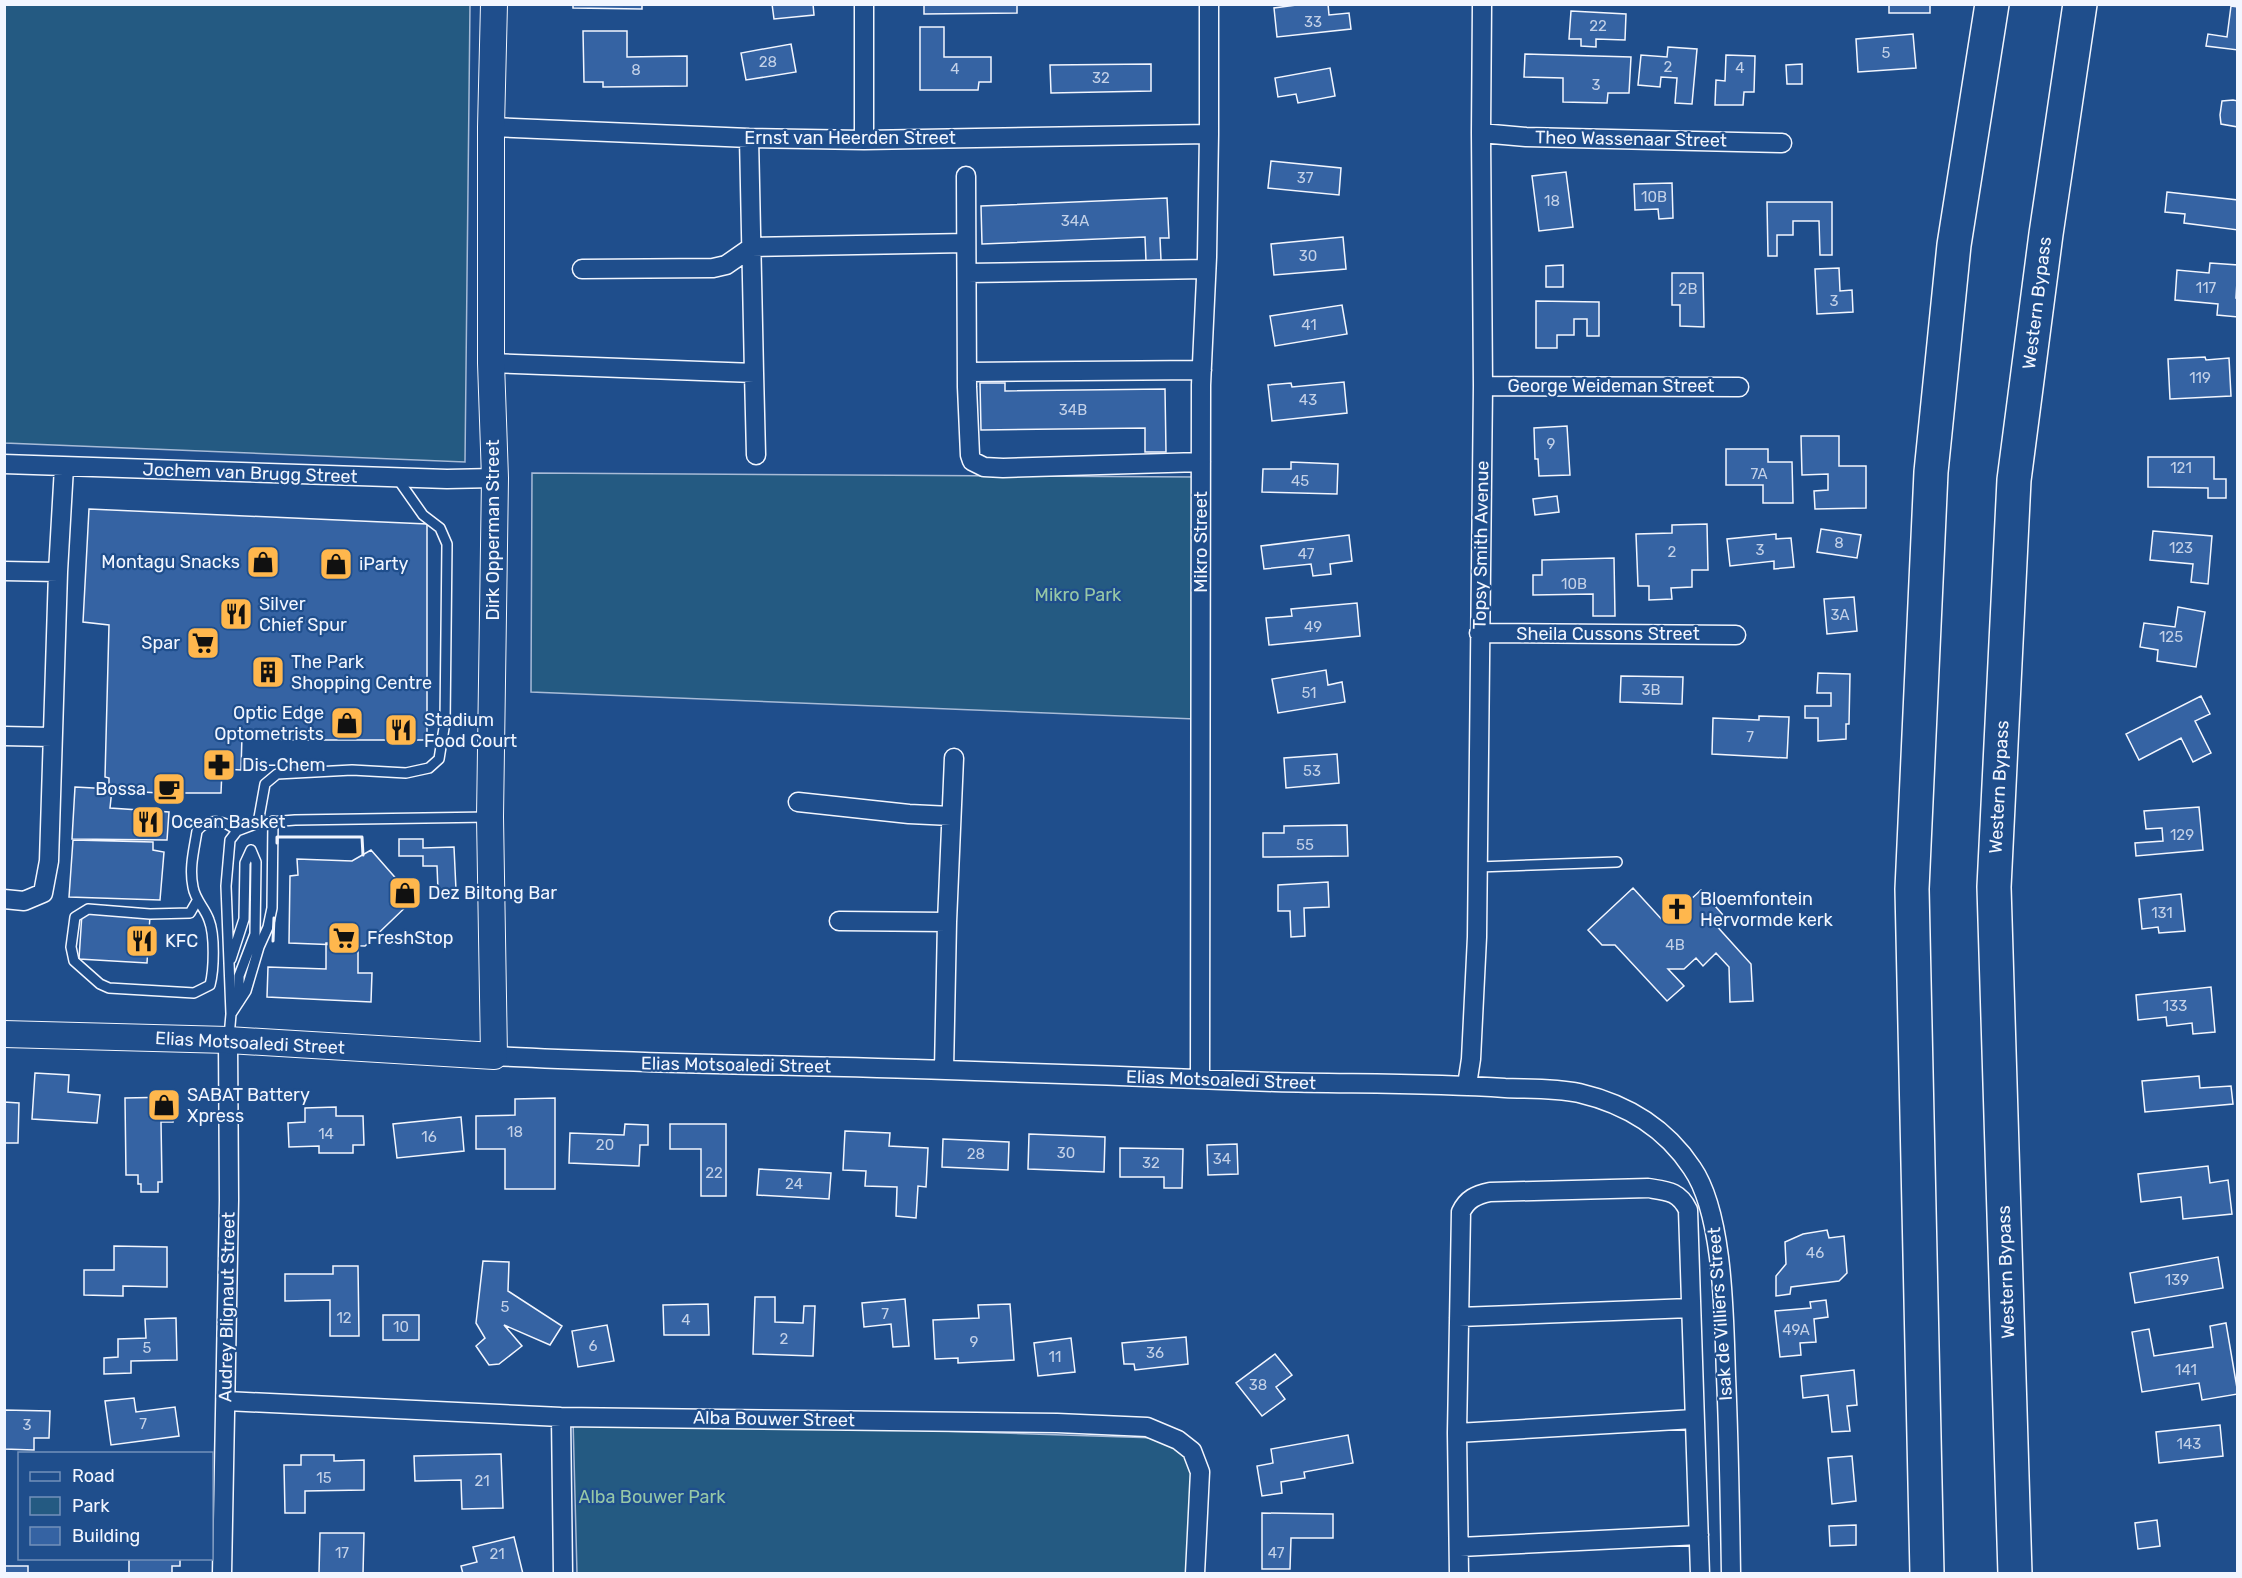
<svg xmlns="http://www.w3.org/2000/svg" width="2242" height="1578" font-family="Rubik,sans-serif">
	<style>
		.green { fill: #245a82; stroke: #a8bbd7; stroke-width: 1.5 }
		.building { fill: #3563a3; stroke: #f2f6ff; stroke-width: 1.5 }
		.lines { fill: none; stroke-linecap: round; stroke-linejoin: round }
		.lane-casing { stroke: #f2f6ff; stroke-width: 12 }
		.street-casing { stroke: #f2f6ff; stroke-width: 21 }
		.secondary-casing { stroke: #f2f6ff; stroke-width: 28 }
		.highway-casing { stroke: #f2f6ff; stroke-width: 36 }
		.lane { stroke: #1f4e8c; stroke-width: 9 }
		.street { stroke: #1f4e8c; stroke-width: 18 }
		.secondary { stroke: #1f4e8c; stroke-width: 26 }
		.highway { stroke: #1f4e8c; stroke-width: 33 }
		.wall { stroke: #f2f6ff; stroke-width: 3 }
		.labels { text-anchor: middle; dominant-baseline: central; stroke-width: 4.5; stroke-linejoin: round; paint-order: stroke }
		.number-label { font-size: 15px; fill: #c3d1e8 }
		.street-label { font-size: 18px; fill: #f2f6ff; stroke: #1f4e8c }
		.poi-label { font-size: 18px; fill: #f2f6ff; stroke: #1f4e8c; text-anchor: start }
		.park-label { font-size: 18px; fill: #97c8a6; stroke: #1f4e8c }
	</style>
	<rect width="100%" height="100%" fill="#1f4e8c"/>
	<path class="green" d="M5,4L470,5L465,462L5,443Z
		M532,473L1198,477L1195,719L531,692Z
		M573,1419L1157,1438L1181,1451L1193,1468L1197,1573H577Z"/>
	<path class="building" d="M573,4H642V9L573,8Z
		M772,4H813L814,15L774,19Z
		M924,4H1017V13L924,14Z
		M1304,4H1328L1329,15L1349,13L1351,29L1277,37L1274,8Z
		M1889,4H1930V13H1889Z
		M2231,6L2238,7V50L2206,46L2208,34L2227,37Z
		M1571,11L1626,14L1625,40L1596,39V47L1581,46V39H1569Z
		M920,27H944V57H991V82H979L978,90H920Z
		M583,31H627V57L687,56V86L603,87V82H584Z
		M1913,34L1916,68L1858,72L1856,39Z
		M791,44L796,72L746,80L741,53Z
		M1668,47L1697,49L1692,104L1675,103L1677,78L1661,77L1660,87L1638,85L1641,55L1667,57Z
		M1525,54L1631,57L1629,93H1608L1607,103L1563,102V78L1524,77Z
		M1726,55L1755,56L1754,92H1744L1743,105H1715L1716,80L1725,81Z
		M1151,64V91L1051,93L1050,65Z
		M1802,64V84H1787L1786,65Z
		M1330,68L1335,96L1298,103L1296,94L1278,97L1275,78Z
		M2233,100L2238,101V127L2221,124L2220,115L2222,101Z
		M1271,161L1341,168L1339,195L1268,188Z
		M1566,172L1573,227L1539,231L1532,176Z
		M1672,183L1673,218L1659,219L1658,209L1635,210L1634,184Z
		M2167,192L2238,200V230L2184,223L2185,214L2165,212Z
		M1167,198L1169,238H1160L1161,260L1146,261L1145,237L982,244L981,206Z
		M1767,202H1832V255H1820L1819,221H1793V235H1777V256H1768Z
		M1343,237L1346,269L1274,275L1271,244Z
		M2210,263L2238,265L2236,298H2238V317L2217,315L2218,304L2175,300L2177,270L2209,273Z
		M1563,265V287H1546V266Z
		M1839,268L1840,291L1852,290L1853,312L1817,314L1815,269Z
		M1672,273H1703L1704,327L1680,326V305H1672Z
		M1536,301L1599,302V336H1587V319H1574V335H1557V348H1536Z
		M1342,305L1347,334L1275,346L1270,316Z
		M2205,357L2206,360L2229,358L2231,396L2170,399L2168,359Z
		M1344,382L1347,413L1272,421L1268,385L1291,383L1292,387Z
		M980,383H1005V391L1165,389L1166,452H1145V428L981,430Z
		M1567,426L1570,475L1539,476L1538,459H1535L1534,428Z
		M1801,436H1839V466H1866V508L1815,509L1814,491L1828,490V474L1802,475Z
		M1726,449H1768V462H1792L1793,503H1763V485H1726Z
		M2148,457H2214V479H2226V498H2208V488L2148,487Z
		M1291,462L1338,464L1337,494L1262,492L1263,469H1291Z
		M1557,496L1559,512L1535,515L1533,499Z
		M89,509L427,524V740H289L242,736L241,770L222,769L221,793H159L109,790V778L105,777L109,625L83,622Z
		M1707,524L1708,570H1692V587L1671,588L1672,599L1649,600V586H1638L1636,534L1672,533V525Z
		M1821,529L1861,535L1857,558L1817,552Z
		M2153,531L2212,536L2208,584L2191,582L2193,564L2150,560Z
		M1776,534V539L1791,538L1794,567L1774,569V561L1730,566L1727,539Z
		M1349,535L1352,561L1330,564L1331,574L1313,576L1311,564L1264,569L1261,546Z
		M1614,558L1615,616H1593V594L1533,595V575H1542V560Z
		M1854,597L1857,631L1827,634L1824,599Z
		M1357,603L1360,636L1269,645L1266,618L1292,616L1291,609Z
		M2178,607L2205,612L2196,667L2157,661L2158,650L2140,647L2144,623L2175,627Z
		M1326,670L1328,685L1342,682L1345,702L1278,713L1272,679Z
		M1818,673L1850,674L1849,724H1846V739L1818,741V718H1805V706H1831V693H1817Z
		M1621,676L1683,677L1682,704L1620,702Z
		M2201,696L2210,714L2195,721L2211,753L2193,762L2181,738L2139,760L2126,734Z
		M1759,716L1789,717L1787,758L1712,754L1713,718L1759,720Z
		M1337,754L1339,783L1286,788L1284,758Z
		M75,787L112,789L110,808L169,812L167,840L72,839Z
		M2199,807L2203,850L2136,856L2135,843L2163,841L2162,828L2146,829L2144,811Z
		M1347,825L1348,856L1263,857V833H1284V826Z
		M399,839H423V848L454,847L456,890H438L437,866H423V856H399Z
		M73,840L153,842V850L164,852L160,900L69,897Z
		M371,850L414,899L365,946L289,943L290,876L298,875L297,859L352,861Z
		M1328,882L1329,907L1304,908L1305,936L1291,937L1290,911H1278V885Z
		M1633,888L1665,923L1701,890L1723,915L1714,923L1751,964L1753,1001L1730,1002L1729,967L1716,953L1703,966L1696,958L1684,969H1668L1684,986L1667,1001L1615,945H1602L1588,930Z
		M2181,894L2185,931L2159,933L2158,927L2142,929L2139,899Z
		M82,913L150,916L147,963L79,959Z
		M326,943H358V973H372L371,1002L267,997L268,967L326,969Z
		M2211,987L2215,1032L2193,1034L2192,1023L2167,1026L2166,1017L2138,1020L2136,995Z
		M35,1073L69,1075L68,1092L100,1095L97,1123L32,1119Z
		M2199,1076L2200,1088L2231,1086L2233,1104L2145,1112L2142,1081Z
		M172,1097L173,1122H161L162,1182H158V1192H141V1184H138V1175H126L125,1098Z
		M555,1098V1189H505V1149H476V1116L515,1115V1099Z
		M4,1102L19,1103L18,1143H4Z
		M336,1107V1116H363L364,1145H353V1153H319V1146L289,1147L288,1123L305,1122V1108Z
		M461,1117L464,1151L397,1158L393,1124Z
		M625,1124L648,1125V1145H640L639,1166L569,1163L570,1133L624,1135Z
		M670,1124H726V1196H701V1149H670Z
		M845,1131L890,1133L889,1146L928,1148L926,1187L918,1186L916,1218L896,1216L897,1187L865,1186L866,1171L843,1170Z
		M1029,1134L1105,1137L1104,1172L1028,1169Z
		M943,1139L1009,1142L1008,1170L942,1167Z
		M1237,1144L1238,1174L1208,1175L1207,1145Z
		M1120,1148L1183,1149L1182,1188H1164V1177H1120Z
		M2208,1166L2210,1183L2228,1180L2232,1214L2183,1219L2181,1197L2141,1202L2138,1174Z
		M759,1169L831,1173L829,1199L757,1195Z
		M1827,1230L1829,1238L1844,1236L1847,1273L1839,1281L1791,1287L1790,1294L1776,1296V1276L1786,1264L1785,1242L1803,1234Z
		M114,1246L167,1247V1287L123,1286V1296L84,1295V1270H114Z
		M2218,1257L2223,1288L2135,1303L2130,1273Z
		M483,1261L509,1262L508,1291L562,1326L550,1345L504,1325L522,1346L499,1364L489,1365L476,1346L485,1338L476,1323Z
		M333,1266H358L359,1336H330V1300L285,1301V1274H333Z
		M755,1297H775V1322L803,1323L804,1306H815L813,1356L753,1354Z
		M905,1299L909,1346L893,1347L891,1324L864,1327L862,1303Z
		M1826,1300L1828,1317L1814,1319L1816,1342L1800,1343L1801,1355L1780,1357L1775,1311L1811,1308L1810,1302Z
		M708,1304L709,1335H664L663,1305Z
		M1010,1304L1014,1360L958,1363V1358L935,1359L933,1320L979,1318L978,1305Z
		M383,1315H419V1340H383Z
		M176,1318L177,1360L131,1361V1373L104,1374V1358L118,1357V1339L146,1338L145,1319Z
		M2226,1323L2238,1394L2202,1400L2199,1383L2142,1392L2132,1332L2149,1329L2154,1356L2213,1347L2210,1326Z
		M607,1325L614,1361L578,1367L572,1331Z
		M1186,1337L1188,1364L1135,1370L1134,1364H1124L1122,1343Z
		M1071,1338L1075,1372L1038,1376L1034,1343Z
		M1275,1354L1292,1375L1276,1387L1285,1399L1262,1416L1236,1383Z
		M1854,1370L1857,1405L1847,1406L1850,1431L1832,1432L1828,1395L1803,1398L1801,1376Z
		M134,1398L136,1412L175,1407L179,1436L111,1445L105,1401Z
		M4,1410L50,1411L49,1438H34V1450L4,1449Z
		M2220,1425L2223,1456L2159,1463L2156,1432Z
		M1348,1435L1353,1463L1304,1472L1305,1478L1281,1482L1282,1493L1262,1496L1257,1466L1273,1463L1271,1449Z
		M501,1454L503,1508L462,1509L461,1480L415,1481L414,1456Z
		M301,1455H334V1461L364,1460V1490L305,1491V1513H285L284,1465H301Z
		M1852,1456L1856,1501L1832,1504L1828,1458Z
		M1262,1513L1333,1514V1538H1291L1290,1569H1262Z
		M2157,1520L2160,1546L2138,1549L2135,1523Z
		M1856,1525V1545L1830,1546L1829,1526Z
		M320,1533H364L363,1574H319Z
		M514,1537L523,1574H463L461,1566L477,1562L473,1547Z
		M129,1558H180V1566H172V1574H129Z
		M4,1566H28V1574H4Z"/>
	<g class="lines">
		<g class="lane-casing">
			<path id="lane" d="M258,823L265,784L277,774L352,770L406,773L429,768L439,759L445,722L447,544L440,528L423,515L397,478
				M1478,867L1617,862
				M197,901L190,913L150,914L88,909L75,917L71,947L74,961L100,984L109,988L194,993L210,985C214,970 215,935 209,920C205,908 195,900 193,887C189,868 194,850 197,831C208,817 225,820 237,831
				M231,959L244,919L245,863L251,850
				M239,1002V976L255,934L256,862L251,850
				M231,1014L246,991L259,947L268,927L272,908L273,821
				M229,1037L231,1014L226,886L230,840L237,831L258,823L295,820L489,817"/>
		</g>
		<g class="street-casing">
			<path id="street" d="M491,127L749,138L864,140L1209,134
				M1481,133L1526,137L1782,143
				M749,138L754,373
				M864,140V4
				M966,176L967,387L970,455L972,461L984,467L1003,468L1201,462
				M582,269L713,268L726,265L752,247L966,243
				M967,273L1206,269
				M491,363L754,373L756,455
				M968,372L1202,370
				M1483,386L1739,387
				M4,464L447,479L495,478
				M4,571L58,572
				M1479,633L1736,635
				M4,736L52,737
				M798,802L909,814L951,816
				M4,899L24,901L43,893L49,861L58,572L64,467
				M839,921L947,922
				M494,1056C645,1064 796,1065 946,1070C1056,1073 1165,1078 1275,1082C1352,1084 1429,1083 1505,1088C1529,1089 1555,1088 1579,1093C1626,1104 1665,1127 1692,1168C1724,1214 1724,1319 1726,1376C1729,1442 1730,1508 1731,1574
				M944,1070L947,922L954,758
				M1200,1079L1201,385L1207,257L1209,134V4
				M1467,1085L1471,1059L1477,937L1483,386L1481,133L1482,4
				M1459,1317L1690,1308
				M226,1401L561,1417L1057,1423L1147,1427L1178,1440L1192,1451L1200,1472L1195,1574
				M561,1417L563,1574
				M1457,1433L1694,1419
				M1460,1547L1699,1535
				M222,1574L229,1200L228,1040
				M1459,1574L1457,1433L1461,1212C1467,1199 1476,1195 1490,1192L1648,1188C1667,1191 1679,1191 1688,1210L1700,1574"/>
		</g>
		<g class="secondary-casing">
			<path id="secondary" d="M4,1034L228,1040L494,1056L490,817L495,478L491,363V127L494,4"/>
		</g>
		<g class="highway-casing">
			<path id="highway" d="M1927,1574L1912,889L1931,472L1954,245L1992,4
				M2015,1574L1994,887L2014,480L2046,234L2080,4"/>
		</g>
		<use href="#lane" class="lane"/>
		<use href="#street" class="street"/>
		<use href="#secondary" class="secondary"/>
		<use href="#highway" class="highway"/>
		<path class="wall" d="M277,843V837H362L363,855
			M273,941L274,918"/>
	</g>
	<defs>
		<g id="shop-square" transform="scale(1.725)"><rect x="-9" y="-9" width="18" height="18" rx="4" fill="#ffb74d" stroke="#1f4e8c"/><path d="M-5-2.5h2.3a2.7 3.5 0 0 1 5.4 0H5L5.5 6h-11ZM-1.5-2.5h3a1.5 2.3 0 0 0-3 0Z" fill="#111"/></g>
		<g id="restaurant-square" transform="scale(1.725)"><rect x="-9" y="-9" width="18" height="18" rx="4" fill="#ffb74d" stroke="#1f4e8c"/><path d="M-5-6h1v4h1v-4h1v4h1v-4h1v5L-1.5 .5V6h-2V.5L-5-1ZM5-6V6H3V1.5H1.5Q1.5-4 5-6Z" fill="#111"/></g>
		<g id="supermarket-square" transform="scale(1.725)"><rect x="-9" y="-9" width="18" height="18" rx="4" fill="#ffb74d" stroke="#1f4e8c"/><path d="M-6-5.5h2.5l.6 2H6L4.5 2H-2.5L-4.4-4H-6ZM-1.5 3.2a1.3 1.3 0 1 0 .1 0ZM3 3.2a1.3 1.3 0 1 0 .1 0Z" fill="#111"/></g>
		<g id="building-square" transform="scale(1.725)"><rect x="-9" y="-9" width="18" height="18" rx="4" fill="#ffb74d" stroke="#1f4e8c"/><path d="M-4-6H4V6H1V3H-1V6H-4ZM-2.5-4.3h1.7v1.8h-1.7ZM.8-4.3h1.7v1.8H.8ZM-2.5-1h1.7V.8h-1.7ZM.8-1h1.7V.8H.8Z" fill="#111"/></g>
		<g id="pharmacy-square" transform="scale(1.725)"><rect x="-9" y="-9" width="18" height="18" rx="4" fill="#ffb74d" stroke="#1f4e8c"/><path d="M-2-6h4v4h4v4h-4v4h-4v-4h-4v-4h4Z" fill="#111"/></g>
		<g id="cafe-square" transform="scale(1.725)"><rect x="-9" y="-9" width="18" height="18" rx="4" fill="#ffb74d" stroke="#1f4e8c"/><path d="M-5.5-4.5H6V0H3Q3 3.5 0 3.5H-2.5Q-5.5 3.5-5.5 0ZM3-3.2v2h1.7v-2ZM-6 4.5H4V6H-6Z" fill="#111"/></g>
		<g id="church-square" transform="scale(1.725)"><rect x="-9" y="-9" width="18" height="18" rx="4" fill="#ffb74d" stroke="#1f4e8c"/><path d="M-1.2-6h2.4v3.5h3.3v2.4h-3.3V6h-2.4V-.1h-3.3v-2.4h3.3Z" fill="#111"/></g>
	</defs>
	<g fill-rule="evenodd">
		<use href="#shop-square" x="263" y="562"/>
		<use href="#shop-square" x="336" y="564"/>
		<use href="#restaurant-square" x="236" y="614"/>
		<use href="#supermarket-square" x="203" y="643"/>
		<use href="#building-square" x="268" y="672"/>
		<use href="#shop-square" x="347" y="723"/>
		<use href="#restaurant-square" x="401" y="730"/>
		<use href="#pharmacy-square" x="219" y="765"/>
		<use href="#cafe-square" x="169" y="789"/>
		<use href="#restaurant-square" x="148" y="822"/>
		<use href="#shop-square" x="405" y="893"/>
		<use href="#church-square" x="1677" y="909"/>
		<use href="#supermarket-square" x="344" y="938"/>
		<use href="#restaurant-square" x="142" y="941"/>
		<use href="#shop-square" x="164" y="1105"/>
	</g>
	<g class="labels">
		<g class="number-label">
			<text x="1313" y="22">33</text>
			<text x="1598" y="26">22</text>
			<text x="1886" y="53">5</text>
			<text x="768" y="62">28</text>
			<text x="1668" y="67">2</text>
			<text x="1740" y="68">4</text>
			<text x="955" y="69">4</text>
			<text x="636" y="70">8</text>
			<text x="1101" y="78">32</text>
			<text x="1596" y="85">3</text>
			<text x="1305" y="178">37</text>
			<text x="1654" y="197">10B</text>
			<text x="1552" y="201">18</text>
			<text x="1075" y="221">34A</text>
			<text x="1308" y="256">30</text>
			<text x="2206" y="288">117</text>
			<text x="1688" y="289">2B</text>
			<text x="1834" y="301">3</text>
			<text x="1309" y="325">41</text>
			<text x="2200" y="378">119</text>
			<text x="1308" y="400">43</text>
			<text x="1073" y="410">34B</text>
			<text x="1551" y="444">9</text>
			<text x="2181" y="468">121</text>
			<text x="1759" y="474">7A</text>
			<text x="1300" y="481">45</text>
			<text x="1839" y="543">8</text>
			<text x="2181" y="548">123</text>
			<text x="1760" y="550">3</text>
			<text x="1672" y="552">2</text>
			<text x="1306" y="554">47</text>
			<text x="1574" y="584">10B</text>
			<text x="1840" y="615">3A</text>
			<text x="1313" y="627">49</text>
			<text x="2171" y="637">125</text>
			<text x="1651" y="690">3B</text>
			<text x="1309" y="693">51</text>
			<text x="1750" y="737">7</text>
			<text x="1312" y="771">53</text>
			<text x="2182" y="835">129</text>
			<text x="1305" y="845">55</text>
			<text x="2162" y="913">131</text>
			<text x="1675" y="945">4B</text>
			<text x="2175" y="1006">133</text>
			<text x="515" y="1132">18</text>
			<text x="326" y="1134">14</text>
			<text x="429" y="1137">16</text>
			<text x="605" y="1145">20</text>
			<text x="1066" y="1153">30</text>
			<text x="976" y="1154">28</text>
			<text x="1222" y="1159">34</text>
			<text x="1151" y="1163">32</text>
			<text x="714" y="1173">22</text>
			<text x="794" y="1184">24</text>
			<text x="1815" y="1253">46</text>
			<text x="2177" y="1280">139</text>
			<text x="505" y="1307">5</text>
			<text x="885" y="1314">7</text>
			<text x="344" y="1318">12</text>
			<text x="686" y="1320">4</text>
			<text x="401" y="1327">10</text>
			<text x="1796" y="1330">49A</text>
			<text x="784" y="1339">2</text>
			<text x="974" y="1342">9</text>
			<text x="593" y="1346">6</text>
			<text x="147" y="1348">5</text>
			<text x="1155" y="1353">36</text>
			<text x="1055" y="1357">11</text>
			<text x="2186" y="1370">141</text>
			<text x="1258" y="1385">38</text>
			<text x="143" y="1424">7</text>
			<text x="27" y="1425">3</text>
			<text x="2189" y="1444">143</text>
			<text x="324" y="1478">15</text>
			<text x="482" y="1481">21</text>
			<text x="342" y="1553">17</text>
			<text x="1276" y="1553">47</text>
			<text x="497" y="1554">21</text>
		</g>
		<g class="street-label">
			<text x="850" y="138">Ernst van Heerden Street</text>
			<text transform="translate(1631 139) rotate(1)">Theo Wassenaar Street</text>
			<text transform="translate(2037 303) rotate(-83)">Western Bypass</text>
			<text x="1611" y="386">George Weideman Street</text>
			<text transform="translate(250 473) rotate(2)">Jochem van Brugg Street</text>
			<text transform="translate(493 530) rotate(-90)">Dirk Opperman Street</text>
			<text transform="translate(1201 542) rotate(-90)">Mikro Street</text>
			<text transform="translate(1481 545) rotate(-89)">Topsy Smith Avenue</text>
			<text x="1608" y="634">Sheila Cussons Street</text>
			<text transform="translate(1999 787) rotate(-87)">Western Bypass</text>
			<text transform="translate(250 1043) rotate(3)">Elias Motsoaledi Street</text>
			<text transform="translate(736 1065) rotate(1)">Elias Motsoaledi Street</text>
			<text transform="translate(1221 1080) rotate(2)">Elias Motsoaledi Street</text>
			<text transform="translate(2006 1272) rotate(-92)">Western Bypass</text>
			<text transform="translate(227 1307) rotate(-89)">Audrey Blignaut Street</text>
			<text transform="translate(1720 1314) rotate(-94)">Isak de Villiers Street</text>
			<text transform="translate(774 1419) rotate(1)">Alba Bouwer Street</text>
		</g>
		<g class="poi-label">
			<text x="240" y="562" text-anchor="end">Montagu Snacks</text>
			<text x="359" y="564">iParty</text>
			<text x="259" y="604">Silver<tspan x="259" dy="21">Chief Spur</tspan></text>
			<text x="180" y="643" text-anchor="end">Spar</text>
			<text x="291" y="662">The Park<tspan x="291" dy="21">Shopping Centre</tspan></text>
			<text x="324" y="713" text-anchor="end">Optic Edge<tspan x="324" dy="21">Optometrists</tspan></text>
			<text x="424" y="720">Stadium<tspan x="424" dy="21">Food Court</tspan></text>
			<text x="242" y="765">Dis-Chem</text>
			<text x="146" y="789" text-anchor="end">Bossa</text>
			<text x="171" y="822">Ocean Basket</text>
			<text x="428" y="893">Dez Biltong Bar</text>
			<text x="1700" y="899">Bloemfontein<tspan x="1700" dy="21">Hervormde kerk</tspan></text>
			<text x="367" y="938">FreshStop</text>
			<text x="165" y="941">KFC</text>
			<text x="187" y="1095">SABAT Battery<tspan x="187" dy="21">Xpress</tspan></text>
		</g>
		<g class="park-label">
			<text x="1078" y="595">Mikro Park</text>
			<text x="652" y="1497">Alba Bouwer Park</text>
		</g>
	</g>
	<rect width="2242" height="1578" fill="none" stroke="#f2f6ff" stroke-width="12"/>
	<rect x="18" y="1452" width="195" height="108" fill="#1f4e8c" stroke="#7391ba" stroke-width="1.5"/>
	<rect x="30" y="1472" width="30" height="9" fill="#1f4e8c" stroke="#7391ba" stroke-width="1.5"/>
	<text x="72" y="1482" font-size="18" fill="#f2f6ff">Road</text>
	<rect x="30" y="1497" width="30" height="18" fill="#245a82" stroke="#7391ba" stroke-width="1.5"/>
	<text x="72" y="1512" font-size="18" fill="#f2f6ff">Park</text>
	<rect x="30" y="1527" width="30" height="18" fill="#3563a3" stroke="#7391ba" stroke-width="1.5"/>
	<text x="72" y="1542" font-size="18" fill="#f2f6ff">Building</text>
</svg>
